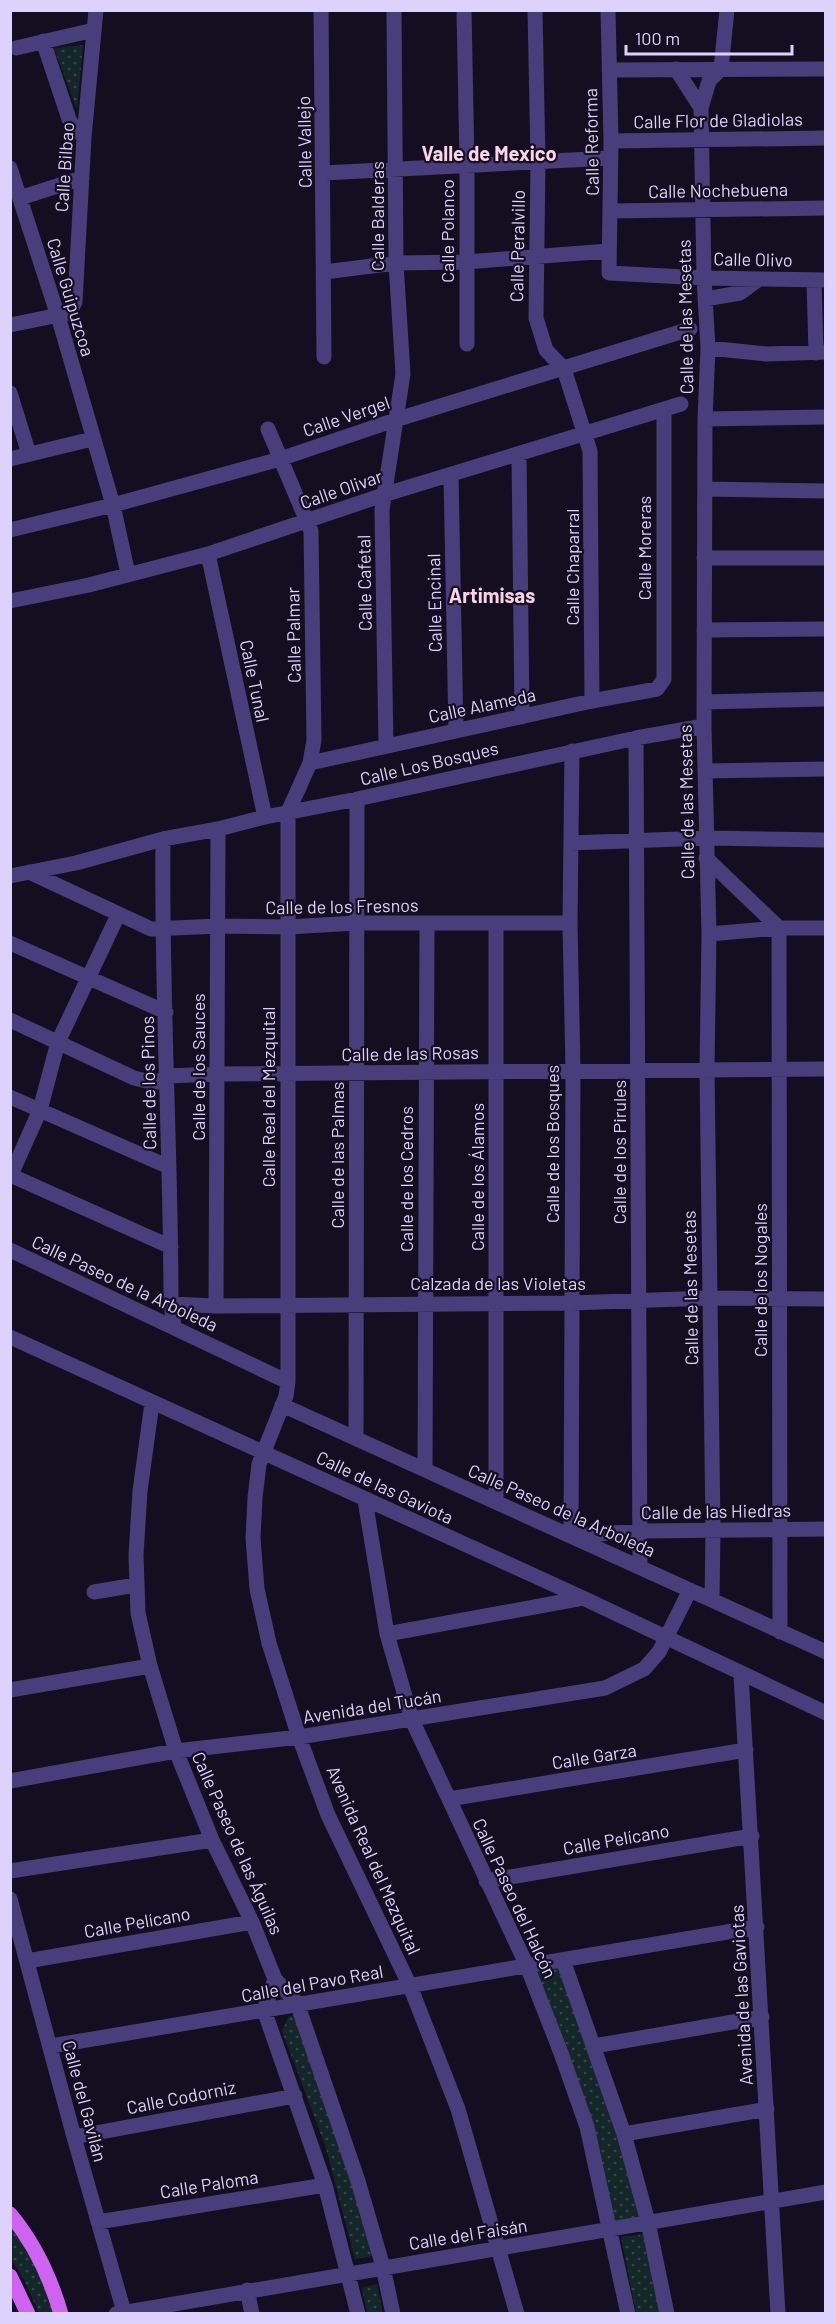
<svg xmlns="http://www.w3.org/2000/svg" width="836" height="2324" font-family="Barlow,sans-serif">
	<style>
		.green { fill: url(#green-dots) }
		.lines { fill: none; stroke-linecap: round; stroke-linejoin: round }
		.minor { stroke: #483e7b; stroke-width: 15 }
		.major { stroke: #ce63f1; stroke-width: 15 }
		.labels { text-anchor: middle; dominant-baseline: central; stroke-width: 4.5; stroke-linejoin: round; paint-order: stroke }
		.street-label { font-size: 18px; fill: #dcd2fb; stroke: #140f20 }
		.neighbourhood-label { font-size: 20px; font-weight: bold; fill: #fbd4e8; stroke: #140f20 }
	</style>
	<defs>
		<pattern id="green-dots" width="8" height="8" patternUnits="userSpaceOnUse" patternTransform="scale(1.5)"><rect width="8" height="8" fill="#132729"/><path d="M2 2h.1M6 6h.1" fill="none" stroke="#354549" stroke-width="1.8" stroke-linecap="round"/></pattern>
	</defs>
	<rect width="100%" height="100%" fill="#140f20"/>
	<path class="green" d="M83,45L77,110L54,48Z
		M564,1962L648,2222L611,2229L581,2097L527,1966Z
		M296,2013L344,2141L374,2256L355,2259L326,2148L282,2031L288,2018Z
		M10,2225L33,2249L57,2313H39L23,2278L11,2259Z
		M645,2234L662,2313H636L621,2237Z
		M377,2284L383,2313H367L362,2288Z"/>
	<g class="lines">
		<path class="minor" d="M321,10L324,357
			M464,10L467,164V344
			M535,10L538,161L536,318L546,350L564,369L590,451L592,701
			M608,10L611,141L609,273L704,278L826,280
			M43,41L69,119L73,127L84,137
			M16,48L94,30
			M676,69L701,108
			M609,70L826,69
			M611,141L826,138
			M10,168L58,316L113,505L128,574
			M324,173L610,158
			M20,198L82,178
			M611,211L826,208
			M324,272L396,263L466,262L608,251
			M814,280L816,353
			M705,299L740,293L759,279
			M10,325L69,313L75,302L84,137L96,10
			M708,348L766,354L826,352
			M10,393L29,454
			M705,419L826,417
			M268,429L311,531L314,740L310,763L288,812V1382L286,1396L259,1464L255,1498L253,1538L257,1589L269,1643L299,1737L328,1815L410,1986L458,2109L517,2314
			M519,454L522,717
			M10,459L92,439
			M451,475L456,731
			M705,489L826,491
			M10,530L113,505L280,459L395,420L690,329
			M208,554L265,817
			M704,558H826
			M10,601L89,585L208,554L383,495L681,404
			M704,630L826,629
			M705,702L826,699
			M636,738L640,1567
			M386,746L382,510L403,374L396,263L394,10
			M572,751L570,923L573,1070L571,1536L640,1531L826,1529
			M310,763L592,701L657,689L664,679V410
			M705,771L826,769
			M163,839C161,994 171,1149 171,1304L174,1326
			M571,843L707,838L826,840
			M706,858L779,928L780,1632
			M29,872L151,929L219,926L288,927L356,923H570
			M10,876L76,863L163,839L218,829L265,817L357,799L636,738L704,726
			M496,924V1501
			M709,934L779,928H826
			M10,943L166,1012
			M10,1020L134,1078L151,1082H158L167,1076L217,1074L826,1069
			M10,1097L169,1167
			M10,1175L171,1247
			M10,1177L40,1110L58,1042L118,915
			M10,1250L288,1382
			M171,1304L216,1306L571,1303L709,1298L826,1299
			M216,1306L218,829
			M10,1337L583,1598L826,1713
			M152,1403L140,1491L136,1555L138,1613L150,1666L176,1751L212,1840L252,1922L275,1979L297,2003L358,2181L383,2267L393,2314
			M282,1405L826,1652
			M356,1438L357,799
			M425,1470L427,924
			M365,1500L387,1634L412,1720L527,1966L561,2053L587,2127L628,2314
			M94,1592L136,1585
			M712,1600L713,1529L707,1069L709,934L704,726L705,419L708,348L704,278L701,108L709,81L721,69L727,10
			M387,1634L583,1598
			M741,1675L778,2314
			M10,1690L150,1666
			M10,1781L176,1751L299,1737L605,1688L644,1669L659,1652L690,1590
			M449,1799L746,1750
			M10,1871L212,1840
			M486,1881L752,1836
			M10,1899L74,2137L124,2312
			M563,1960L624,2134L648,2222L667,2314
			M27,1961L252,1922
			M275,1979L264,2010L325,2185L358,2314
			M51,2046L757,1927
			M594,2046L762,2017
			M624,2134L767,2109
			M74,2137L295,2096
			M98,2222L325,2185
			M247,2290L252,2314
			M116,2314L826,2192"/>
		<path class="major" d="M10,2214C35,2244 50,2276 61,2314
			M10,2276L28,2314"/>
	</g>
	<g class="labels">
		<g class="street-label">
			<text transform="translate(718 120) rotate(-1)">Calle Flor de Gladiolas</text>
			<text transform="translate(304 142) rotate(-91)">Calle Vallejo</text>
			<text transform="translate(591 142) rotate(-91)">Calle Reforma</text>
			<text transform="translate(64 167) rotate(-86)">Calle Bilbao</text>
			<text transform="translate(718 190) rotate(-1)">Calle Nochebuena</text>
			<text transform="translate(377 216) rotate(-90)">Calle Balderas</text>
			<text transform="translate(447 231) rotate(-90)">Calle Polanco</text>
			<text transform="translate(517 246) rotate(-89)">Calle Peralvillo</text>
			<text transform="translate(753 259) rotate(1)">Calle Olivo</text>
			<text transform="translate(71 297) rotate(73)">Calle Guipuzcoa</text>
			<text transform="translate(685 317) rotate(-91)">Calle de las Mesetas</text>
			<text transform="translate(346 416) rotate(-19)">Calle Vergel</text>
			<text transform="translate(341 489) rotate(-19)">Calle Olivar</text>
			<text transform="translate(644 548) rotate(-90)">Calle Moreras</text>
			<text transform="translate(572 567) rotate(-90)">Calle Chaparral</text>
			<text transform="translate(364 583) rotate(-91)">Calle Cafetal</text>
			<text transform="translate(434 603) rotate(-91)">Calle Encinal</text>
			<text transform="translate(293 635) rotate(-91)">Calle Palmar</text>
			<text transform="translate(255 681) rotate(78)">Calle Tunal</text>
			<text transform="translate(482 705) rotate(-12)">Calle Alameda</text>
			<text transform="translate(429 763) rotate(-13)">Calle Los Bosques</text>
			<text transform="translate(686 802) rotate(-91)">Calle de las Mesetas</text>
			<text transform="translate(342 906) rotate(-1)">Calle de los Fresnos</text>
			<text transform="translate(410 1053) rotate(-1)">Calle de las Rosas</text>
			<text transform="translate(198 1067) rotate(-90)">Calle de los Sauces</text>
			<text transform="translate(148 1083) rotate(-91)">Calle de los Pinos</text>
			<text transform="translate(268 1097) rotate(-90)">Calle Real del Mezquital</text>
			<text transform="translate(552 1144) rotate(-90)">Calle de los Bosques</text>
			<text transform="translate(619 1152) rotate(-90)">Calle de los Pirules</text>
			<text transform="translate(337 1155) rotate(-90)">Calle de las Palmas</text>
			<text transform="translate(477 1177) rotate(-90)">Calle de los Álamos</text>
			<text transform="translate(406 1179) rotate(-90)">Calle de los Cedros</text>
			<text transform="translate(760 1280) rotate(-90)">Calle de los Nogales</text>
			<text transform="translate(125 1283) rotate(25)">Calle Paseo de la Arboleda</text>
			<text x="498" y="1283">Calzada de las Violetas</text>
			<text transform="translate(690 1288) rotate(-91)">Calle de las Mesetas</text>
			<text transform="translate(385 1487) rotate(25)">Calle de las Gaviota</text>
			<text transform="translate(562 1510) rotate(24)">Calle Paseo de la Arboleda</text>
			<text transform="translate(716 1511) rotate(-1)">Calle de las Hiedras</text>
			<text transform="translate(372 1706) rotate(-9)">Avenida del Tucán</text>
			<text transform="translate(594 1756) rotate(-9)">Calle Garza</text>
			<text transform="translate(616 1839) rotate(-10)">Calle Pelícano</text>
			<text transform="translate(238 1843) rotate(66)">Calle Paseo de las Águilas</text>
			<text transform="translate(374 1860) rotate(66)">Avenida Real del Mezquital</text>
			<text transform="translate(515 1898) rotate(65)">Calle Paseo del Halcón</text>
			<text transform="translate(137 1922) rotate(-10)">Calle Pelícano</text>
			<text transform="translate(312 1983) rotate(-10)">Calle del Pavo Real</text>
			<text transform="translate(741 1995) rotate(-93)">Avenida de las Gaviotas</text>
			<text transform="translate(181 2097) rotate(-11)">Calle Codorniz</text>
			<text transform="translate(85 2101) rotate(75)">Calle del Gavilán</text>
			<text transform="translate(209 2184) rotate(-9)">Calle Paloma</text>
			<text transform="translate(468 2234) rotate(-9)">Calle del Faisán</text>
		</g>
		<g class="neighbourhood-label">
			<text x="489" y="153">Valle de Mexico</text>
			<text x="492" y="595">Artimisas</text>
		</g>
	</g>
	<rect width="836" height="2324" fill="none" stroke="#dcd2fb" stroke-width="24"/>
	<path d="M626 45v9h166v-9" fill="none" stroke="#dcd2fb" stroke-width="3"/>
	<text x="635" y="45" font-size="18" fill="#dcd2fb" stroke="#140f20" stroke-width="4.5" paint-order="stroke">100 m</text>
</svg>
